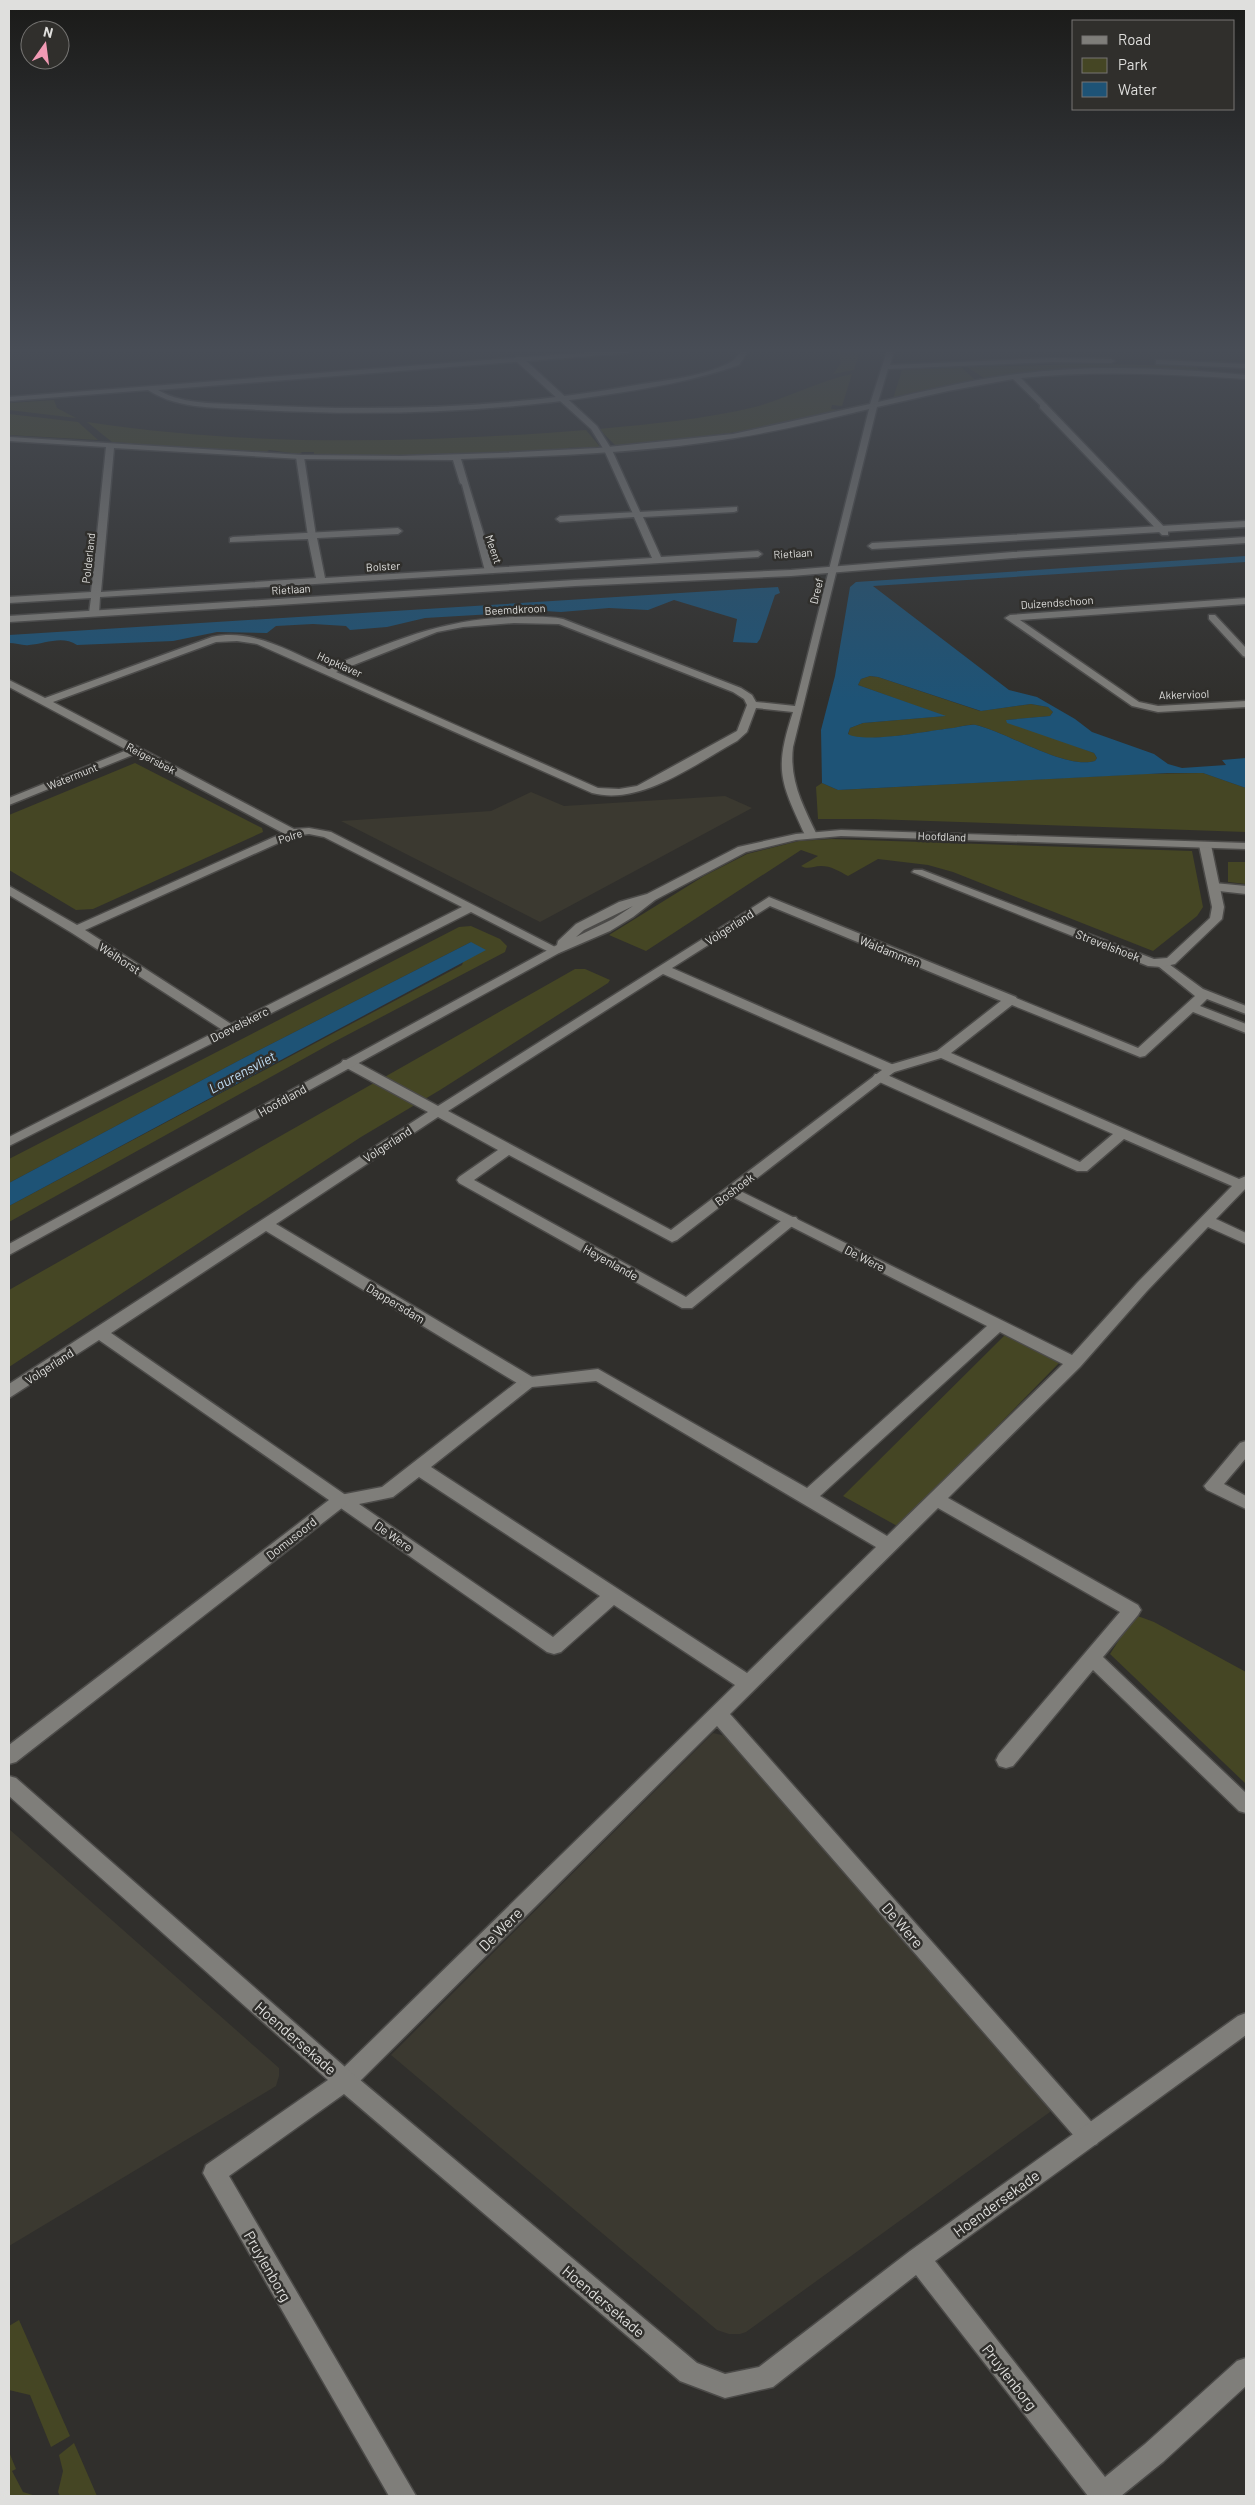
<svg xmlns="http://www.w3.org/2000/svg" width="1255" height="2505" font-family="Barlow,sans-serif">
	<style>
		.built { fill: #3b3930 }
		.green { fill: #454624 }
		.water { fill: #1e5376; fill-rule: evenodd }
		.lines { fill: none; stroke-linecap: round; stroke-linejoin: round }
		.pedestrian-casing { stroke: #4c4b49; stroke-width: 3 }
		.minor-casing { stroke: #4c4b49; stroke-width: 3 }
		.tertiary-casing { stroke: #4c4b49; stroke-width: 3 }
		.pedestrian { fill: #7f7e7a; fill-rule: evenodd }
		.minor { fill: #7f7e7a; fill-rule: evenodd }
		.tertiary { fill: #7f7e7a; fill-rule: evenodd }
		.labels { text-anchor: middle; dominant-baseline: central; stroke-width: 5; stroke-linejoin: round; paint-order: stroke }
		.far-street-label { font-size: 11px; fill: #dfdfdd; stroke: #302f2c }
		.street-label { font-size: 12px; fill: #dfdfdd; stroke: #302f2c }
		.water-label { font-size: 14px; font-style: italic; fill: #c0ddf4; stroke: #302f2c }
		.near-street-label { font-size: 15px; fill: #dfdfdd; stroke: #302f2c }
	</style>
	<rect width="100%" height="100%" fill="#302f2c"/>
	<path class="built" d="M531,792L564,806L725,796L752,808L540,922L341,821L491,811Z
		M713,1733L726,1736L1051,2105L1050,2112L746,2332L740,2334H729L717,2330L391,2055Z
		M9,1829L279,2068V2076L276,2086L9,2246Z"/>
	<path class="green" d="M835,351H860L854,370L833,374L841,363L839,354Z
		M1089,364L1196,366L1199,370H1071L984,378L967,367Z
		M961,367L975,380L893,399L902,370Z
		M852,374L842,406L832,405L831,409L842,410L746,431L617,447L599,429C651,424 705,419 755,407C788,398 818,381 852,374Z
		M54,400L57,408L76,418L9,410V403Z
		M9,414L78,422L98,440L9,435Z
		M87,422C251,447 421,443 586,430L601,448C589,449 579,447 567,448L566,451C478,455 402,457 314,455V452H302L299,454L269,450L266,453L112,442Z
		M870,676L878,677L980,711L1031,704L1048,707L1053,712L1050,716L1007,720L1094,753L1097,758L1095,761C1065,770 1007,732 976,725C969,724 960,727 954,728C932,730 865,744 848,735L850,728L863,723L944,716L858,685L861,679Z
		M135,763L262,828L263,832L93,909L76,910L9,870V815Z
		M1203,773L1246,788V832L872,819H818L816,787L822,783L838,790L1141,774Z
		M832,839L1192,851L1203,907L1197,916L1153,951L953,872L928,865L878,859L848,876C839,871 831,866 821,866C813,866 808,870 801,866L818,856L801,850L646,951L609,935L704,876L747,854L799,841Z
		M1228,862H1246V884L1228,882Z
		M471,926L500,939L507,946L505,952L332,1043L9,1222V1206L462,965L471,942L238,1061L9,1183V1159L459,927Z
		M575,969H585L610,980L608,983L440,1090L361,1137L9,1367V1290Z
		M1005,1335L1060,1362L899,1527L843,1496Z
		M1135,1615L1154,1622L1246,1672V1784L1110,1654Z
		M19,2320L70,2436L51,2447L30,2395L9,2390V2326Z
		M74,2443L97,2496H60L58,2492L63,2471L59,2455Z
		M9,2452L16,2469L12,2471L23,2492L36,2496H9Z"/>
	<path class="water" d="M1246,556V562L873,586L1009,690L1037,697L1075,719L1092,732L1154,754L1168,764L1182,768L1226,765L1222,760L1246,758V788L1203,773H1168L838,790L822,783L821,730L835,676L850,587L856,582ZM870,676L878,677L981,711L1031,704L1048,707L1053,712L1050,716L1006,720L1007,723L1094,753L1097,758L1095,761C1065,770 1007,732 976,725C969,724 960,727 953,728C932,730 865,744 848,734L850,728L863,723L946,716L858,685L861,679Z
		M778,587L780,593L775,595L760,639L757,643L733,642L737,619L674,600L648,610L609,608L561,612L544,611L425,618L387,627L350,630L346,626L313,624L276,626L267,633L217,632L173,641L77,645C62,635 45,644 29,645C23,646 16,643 9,643V635Z
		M471,942L486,950L9,1206V1183L238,1061Z"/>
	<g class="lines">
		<g class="pedestrian-casing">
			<path id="pedestrian" d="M516,357H522L597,426L612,450L641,514L640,516L633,514L604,450L591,429L516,361Z
				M1040,404H1046L1168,531V535H1162L1040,408Z
				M300,455L304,457L316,536L312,539L308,536L296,457Z
				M461,481L468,483L495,571L493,573L485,571Z
				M1209,615H1215L1246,648V657L1243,656L1209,619Z
				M1214,883L1246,886V894L1210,890V884Z
				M1162,959L1203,989L1246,1006V1014L1207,999L1200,1006L1246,1024V1033L1193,1012L1145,1056L1140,1057L1012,1005L951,1053L1239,1179L1246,1176V1188L1216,1219L1246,1233V1244L1208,1227L1147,1291L1080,1367L948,1498L1138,1605L1141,1610L1138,1615L1103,1657L1246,1793V1813L1239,1811L1093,1670L1013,1766L1006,1768L999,1766L996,1760L999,1754L1120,1612L938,1508L730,1714L1097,2128L1100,2136L1097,2144L1089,2147L1081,2144L717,1726L353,2088L345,2092L337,2088L334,2081L337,2074L735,1685L614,1605L561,1652L554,1654L547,1652L335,1504L332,1500L335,1496L382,1487L522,1378L598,1369L807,1488L987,1326L727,1194L725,1191L727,1188L732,1187L1072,1355L1137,1283L1232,1186L1124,1139L1087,1171H1077L875,1080L873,1077L875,1074H885L1080,1162L1113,1134L941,1058L891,1073L884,1069L886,1066L937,1051L1006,997L1011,996L1138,1048L1195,996L1158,966L1156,963L1158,960ZM1000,1332L1063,1364L887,1536L820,1496ZM596,1381L876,1547L747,1673L431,1467L532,1387ZM419,1477L600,1596L553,1637L359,1504L393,1497Z
				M1246,1441V1458L1224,1484L1246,1496V1509L1207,1490L1204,1486L1240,1443Z"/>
		</g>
		<g class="minor-casing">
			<path id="minor" d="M604,351H632L628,353L158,390C185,406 223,403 254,405C381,412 510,408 636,385C666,380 703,377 731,362C735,360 738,355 741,351H748L739,365C693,381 646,389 598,396C486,413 372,416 259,410C222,407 180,411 148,390L9,401V397Z
				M887,351H894L890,365L1053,358L1111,359L1115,361L1111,363L1053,362L888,369L878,402C924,391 970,380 1017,374C1093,364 1170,368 1246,375V379C1170,374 1097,370 1021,378L1046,404L1047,406L1043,408L1013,379L948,391L877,407L793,747C789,780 803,806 817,835L815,837H807L805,835C780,781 774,770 793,712L756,708L747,732L737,741C695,764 641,806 592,793L257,644L237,641L216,642L53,702L294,829L309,828L331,832L561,950L559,953H551L471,912L9,1146V1137L221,1029L72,933L9,895V886L77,925L283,833L135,754L9,805V798L127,750L9,687V680L45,698L212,637C253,628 291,652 327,668C394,641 443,618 518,617C532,617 549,616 563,619L741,688L752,695L756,702L795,706L869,409C824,420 780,431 735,438C645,453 552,456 461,459L468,483L464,486L460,483L453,460L302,459L114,448L101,592L316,578L308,539L230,542V538L233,537L398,528L402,531L398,534L317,538L325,578L652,558L634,517L560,522L556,519L560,516L737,507V511L734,512L643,517L661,557L758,551L762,554L758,557L100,597L99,613L94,616L89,613L91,598L9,603V597L91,592L106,447L9,441V437L302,455L401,456L499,453L598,448L733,434L870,404ZM514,623L559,624L733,692L744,699L747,705L737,731L637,786L619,789L598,788L336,672L437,632L463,627ZM309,834L324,837L462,907L231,1024L85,930L294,836Z
				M1159,360L1246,364V368L1156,364V360Z
				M1246,521V527L872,549L868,546L872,543Z
				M1246,598V604L1020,620L1139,702L1158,706L1246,701V707L1158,712L1132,706L1005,618L1010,615Z
				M1205,842L1211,845L1224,907L1222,919L1175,964L1162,967L1148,966L912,872L914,870H922L1154,959L1167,958L1210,918L1212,907L1199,845Z
				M769,897L1016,997L1017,1000L1011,1004L1006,1003L770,906L672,968L896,1066L898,1069L677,1240L672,1242L509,1155L474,1180L686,1297L786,1217H796L798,1220L796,1223L692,1308H682L459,1183L457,1180L459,1177L498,1150L438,1117L276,1224L534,1378L536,1382L534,1386H522L266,1231L111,1333L347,1496L350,1500L347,1504L16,1762L9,1764V1745L329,1500L99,1340L9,1398V1384L428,1112L343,1066L341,1063L343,1060H353L438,1106ZM663,974L882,1070L671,1230L448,1111Z
				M9,1776L16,1778L353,2074L697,2363L725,2374L759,2367L910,2251L1238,2016L1246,2013V2035L935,2261L1105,2477L1145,2444L1237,2361L1246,2358V2386L1163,2462L1121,2496H1088L916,2275L773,2387L725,2398L680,2381L344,2094L229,2176L416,2496H389L203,2173L206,2165L328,2080L9,1796Z"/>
		</g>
		<g class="tertiary-casing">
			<path id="tertiary" d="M1246,537V543L1013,558L791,576L575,586L9,622V616L575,580L791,570L1013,552Z
				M841,830L1246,843V849L841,836L796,840L746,852L655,900L633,917L610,931L559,953L9,1255V1244L557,945L558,941L576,924L619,902L647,894L738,847L796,834ZM633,906L613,919L576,937L584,930Z"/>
		</g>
		<use href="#pedestrian" class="pedestrian"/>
		<use href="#minor" class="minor"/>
		<use href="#tertiary" class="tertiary"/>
	</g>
	<linearGradient id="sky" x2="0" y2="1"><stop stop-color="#1a1a18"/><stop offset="0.5" stop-color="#484d56"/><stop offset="1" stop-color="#484d56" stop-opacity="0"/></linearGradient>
	<rect width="1255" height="701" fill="url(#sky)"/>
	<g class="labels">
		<g class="far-street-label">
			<text transform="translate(494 549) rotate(71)">Meent</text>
			<text transform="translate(793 553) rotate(-4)">Rietlaan</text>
			<text transform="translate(88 558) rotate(-84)">Polderland</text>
			<text transform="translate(383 566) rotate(-3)">Bolster</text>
			<text transform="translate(291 589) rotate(-4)">Rietlaan</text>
			<text transform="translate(816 591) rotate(-76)">Dreef</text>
			<text transform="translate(1057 602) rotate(-4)">Duizendschoon</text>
			<text transform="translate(515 609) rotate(-3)">Beemdkroon</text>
			<text transform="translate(340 664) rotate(24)">Hopklaver</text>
			<text transform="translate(1184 694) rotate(-2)">Akkerviool</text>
			<text transform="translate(151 758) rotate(28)">Reigersbek</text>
			<text transform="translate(72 776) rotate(-22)">Watermunt</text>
			<text transform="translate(290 836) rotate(-18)">Polre</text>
			<text transform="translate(942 836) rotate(2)">Hoofdland</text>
		</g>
		<g class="street-label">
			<text transform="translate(729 927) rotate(-33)">Volgerland</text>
			<text transform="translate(1108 945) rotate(21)">Strevelshoek</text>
			<text transform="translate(890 951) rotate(22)">Waldammen</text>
			<text transform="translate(120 958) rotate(33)">Welhorst</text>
			<text transform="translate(239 1024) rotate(-27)">Doevelskerc</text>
			<text transform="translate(282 1100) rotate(-29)">Hoofdland</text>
			<text transform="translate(387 1144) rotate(-33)">Volgerland</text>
			<text transform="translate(734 1189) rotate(-37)">Boshoek</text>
			<text transform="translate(865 1258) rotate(27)">De Were</text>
			<text transform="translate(611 1262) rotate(29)">Heyenlande</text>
			<text transform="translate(396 1303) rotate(31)">Dappersdam</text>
			<text transform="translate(49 1366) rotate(-33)">Volgerland</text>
			<text transform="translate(394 1536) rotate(35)">De Were</text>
			<text transform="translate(291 1538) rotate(-38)">Domusoord</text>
		</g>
		<g class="water-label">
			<text transform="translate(242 1072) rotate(-28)">Laurensvliet</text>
		</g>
		<g class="near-street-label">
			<text transform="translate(903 1925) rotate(49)">De Were</text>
			<text transform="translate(500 1929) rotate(-45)">De Were</text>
			<text transform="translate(296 2038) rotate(41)">Hoendersekade</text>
			<text transform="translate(996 2203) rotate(-36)">Hoendersekade</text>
			<text transform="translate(268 2266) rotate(60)">Pruylenborg</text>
			<text transform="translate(604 2301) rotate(40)">Hoendersekade</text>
			<text transform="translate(1010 2377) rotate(52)">Pruylenborg</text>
		</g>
	</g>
	<rect width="1255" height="2505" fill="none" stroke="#dfdfdd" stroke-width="20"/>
	<rect x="1072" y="20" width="162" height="90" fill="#302f2c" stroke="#767573"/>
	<rect x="1082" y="36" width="25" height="8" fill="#7f7e7a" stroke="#767573"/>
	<text x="1118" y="45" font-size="15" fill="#dfdfdd">Road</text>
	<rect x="1082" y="58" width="25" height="15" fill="#454624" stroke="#767573"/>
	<text x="1118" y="70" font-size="15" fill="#dfdfdd">Park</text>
	<rect x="1082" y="82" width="25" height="15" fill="#1e5376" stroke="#767573"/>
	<text x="1118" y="95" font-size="15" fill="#dfdfdd">Water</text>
	<g transform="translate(45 45) rotate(14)"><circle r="24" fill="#302f2c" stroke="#767573"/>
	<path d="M0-4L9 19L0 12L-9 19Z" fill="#f19ab4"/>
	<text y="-8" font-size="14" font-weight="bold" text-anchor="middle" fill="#dfdfdd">N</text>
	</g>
</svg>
